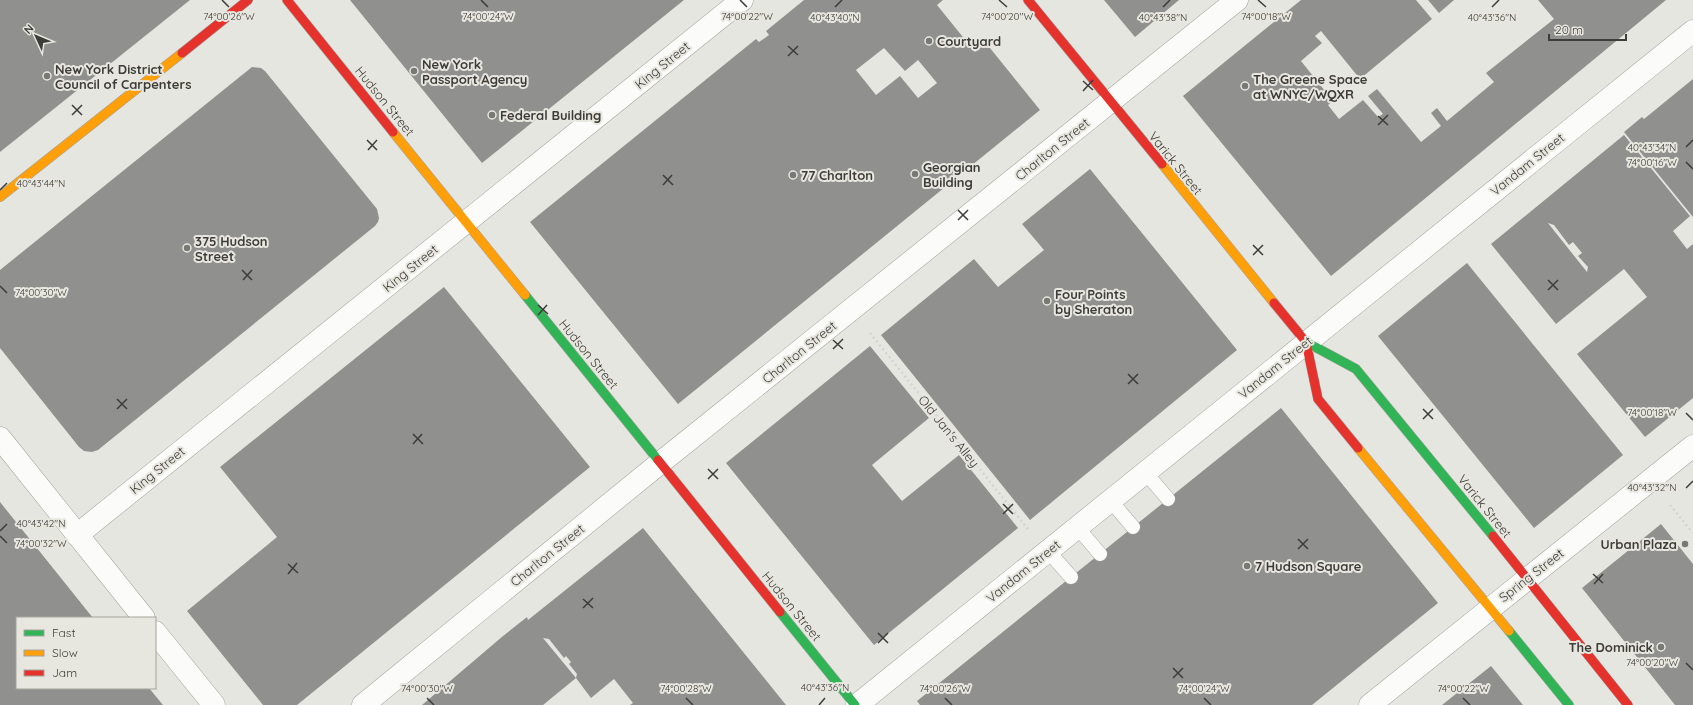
<svg xmlns="http://www.w3.org/2000/svg" width="1693" height="705" font-family="Quicksand,sans-serif">
	<style>
		.building { fill: #90908e; fill-rule: evenodd }
		.lines { fill: none; stroke-linecap: round; stroke-linejoin: round }
		.lane-casing { stroke: #a3a3a0; stroke-width: 15 }
		.street-casing { stroke: #a3a3a0; stroke-width: 23 }
		.fast-casing { stroke: #a3a3a0; stroke-width: 10 }
		.slow-casing { stroke: #a3a3a0; stroke-width: 10 }
		.jam-casing { stroke: #a3a3a0; stroke-width: 10 }
		.path { stroke: #d3d3d3; stroke-width: 2.5; stroke-dasharray: 2 3; stroke-linecap: butt }
		.lane { stroke: #fbfbfa; stroke-width: 14 }
		.street { stroke: #fbfbfa; stroke-width: 22 }
		.fast { stroke: #30b455; stroke-width: 9 }
		.slow { stroke: #ff9f0a; stroke-width: 9 }
		.jam { stroke: #e5322d; stroke-width: 9 }
		.ticks { fill: none; stroke: #3c3c39; stroke-width: 1.5 }
		.poi-dot { fill: #787874; stroke: #e8e7df; stroke-width: 1.5 }
		.labels { text-anchor: middle; dominant-baseline: central; stroke-width: 4; stroke-linejoin: round; paint-order: stroke }
		.poi-label { font-size: 13px; font-weight: bold; fill: #3c3c39; stroke: #e8e7df; text-anchor: start }
		.street-label { font-size: 13px; fill: #3c3c39; stroke: #e8e7df }
		.ticks-label { font-size: 10px; text-anchor: middle; fill: #3c3c39; stroke: #e8e7df; stroke-width: 4; stroke-linejoin: round; paint-order: stroke }
	</style>
	<rect width="100%" height="100%" fill="#e6e6e1"/>
	<path class="building" d="M0,0H190L0,152Z
		M350,0H684L482,163Z
		M804,0H943L937,5L975,52L986,43L1040,110L678,404L530,222L756,39L759,42L769,35L766,31ZM884,48L905,71L918,60L937,83L918,98L900,76L876,95L856,70Z
		M1104,0H1179L1135,37Z
		M1301,0H1416L1432,19L1360,79L1321,31L1315,36L1322,43L1301,61L1333,101L1328,105L1339,119L1363,100L1378,117L1383,114L1368,96L1377,89L1421,142L1441,126L1431,113L1437,108L1447,121L1494,82L1486,73L1554,19L1538,0H1666L1331,276L1183,96Z
		M1428,0H1454L1439,13Z
		M252,67L261,68L265,71L377,209L379,218L378,222L375,226L98,450L92,452L84,451L79,447L0,348V270Z
		M1693,79V217L1624,132L1642,117L1644,119Z
		M1624,135L1690,216L1673,231L1687,249L1693,244V398L1645,437L1577,354L1647,297L1624,269L1556,324L1491,244ZM1548,223L1554,225L1569,245L1573,242L1582,253L1578,256L1588,267L1587,272Z
		M1090,169L1237,350L1030,520L881,335L974,259L998,287L1044,250L1022,224Z
		M1467,263L1623,455L1534,528L1378,336Z
		M444,287L590,467L297,705H263L187,611L277,537L220,467Z
		M870,346L929,418L872,465L902,501L959,455L1018,528L874,645L726,463Z
		M1281,408L1438,603L1312,705H920L917,701Z
		M0,502L93,618H17V688H149L163,705H0Z
		M1661,524L1693,564V705H1675L1582,588Z
		M643,528L786,705H630L633,703L614,679L591,698L576,678L577,674L569,664L571,662L566,656L564,658L549,639L543,638L576,678L543,705H422L503,636L527,617L528,620Z
		M1491,666L1523,705H1442Z"/>
	<g class="lines">
		<g class="lane-casing">
			<path id="lane" d="M1145,472L1168,499
				M1110,500L1133,527
				M1077,527L1100,554
				M1048,551L1071,577"/>
		</g>
		<g class="street-casing">
			<path id="street" d="M0,438L144,618
				M77,535L742,0
				M155,632L214,705
				M363,705L660,463L1237,0
				M857,705L1693,31
				M1370,705L1693,446"/>
		</g>
		<g class="fast-casing">
			<path id="fast" d="M525,295L658,460
				M1306,342L1356,369L1493,536
				M780,612L855,705
				M1509,631L1569,705"/>
		</g>
		<g class="slow-casing">
			<path id="slow" d="M393,132L525,295
				M1162,164L1274,303
				M0,197L182,53
				M1358,448L1509,631"/>
		</g>
		<g class="jam-casing">
			<path id="jam" d="M287,0L393,132
				M1028,0L1162,164
				M182,53L248,0
				M1274,303L1306,342L1318,399L1358,448
				M658,460L780,612
				M1493,536L1628,705"/>
		</g>
		<path class="path" d="M870,333L1028,529
			M1670,505L1693,533"/>
		<use href="#lane" class="lane"/>
		<use href="#street" class="street"/>
		<use href="#fast" class="fast"/>
		<use href="#slow" class="slow"/>
		<use href="#jam" class="jam"/>
	</g>
	<path class="ticks" d="M222,0L229,7M481,0L488,7M740,0L747,7M999,0L1007,7M1258,0L1266,7M835,7L842,0M1163,7L1170,0M1492,7L1499,0M788,46L798,55M788,56L798,46M1083,81L1093,90M1083,91L1093,80M72,105L82,115M72,115L82,105M1378,116L1388,125M1378,125L1388,115M367,140L377,150M1686,147L1693,140M368,150L377,140M1686,162L1693,169M663,175L673,185M663,185L672,175M0,190L7,183M958,210L968,220M958,220L968,210M1253,245L1263,255M1253,255L1263,245M242,270L252,280M243,280L252,270M1548,280L1558,290M0,286L7,293M1548,290L1558,280M538,305L548,314M538,315L547,305M833,340L843,349M833,349L843,339M1128,374L1138,384M1128,384L1138,374M117,399L127,409M117,409L127,399M1423,409L1433,419M1686,413L1693,420M1423,419L1433,409M413,434L423,444M413,444L422,434M708,469L718,479M708,479L718,469M1686,488L1693,481M1003,504L1013,514M1003,514L1013,504M0,531L7,524M0,536L7,543M1298,539L1308,549M1298,549L1308,539M288,564L298,573M288,574L297,563M1593,574L1603,583M1594,584L1603,574M583,599L593,608M583,608L593,598M878,633L888,643M878,643L888,633M1686,663L1693,670M1173,668L1183,678M1173,678L1183,668M427,698L434,705M686,698L693,705M945,698L952,705M1204,698L1211,705M1463,698L1470,705M819,705L825,698"/>
	<g class="poi-dot">
		<circle cx="929" cy="41" r="4"/>
		<circle cx="414" cy="71" r="4"/>
		<circle cx="47" cy="76" r="4"/>
		<circle cx="1245" cy="86" r="4"/>
		<circle cx="492" cy="115" r="4"/>
		<circle cx="915" cy="174" r="4"/>
		<circle cx="793" cy="175" r="4"/>
		<circle cx="187" cy="248" r="4"/>
		<circle cx="1047" cy="301" r="4"/>
		<circle cx="1685" cy="544" r="4"/>
		<circle cx="1247" cy="566" r="4"/>
		<circle cx="1661" cy="647" r="4"/>
	</g>
	<g class="labels">
		<g class="poi-label">
			<text x="937" y="41">Courtyard</text>
			<text x="422" y="64">New York<tspan x="422" dy="15">Passport Agency</tspan></text>
			<text x="55" y="69">New York District<tspan x="55" dy="15">Council of Carpenters</tspan></text>
			<text x="1253" y="79">The Greene Space<tspan x="1253" dy="15">at WNYC/WQXR</tspan></text>
			<text x="500" y="115">Federal Building</text>
			<text x="923" y="167">Georgian<tspan x="923" dy="15">Building</tspan></text>
			<text x="801" y="175">77 Charlton</text>
			<text x="195" y="241">375 Hudson<tspan x="195" dy="15">Street</tspan></text>
			<text x="1055" y="294">Four Points<tspan x="1055" dy="15">by Sheraton</tspan></text>
			<text x="1677" y="544" text-anchor="end">Urban Plaza</text>
			<text x="1255" y="566">7 Hudson Square</text>
			<text x="1653" y="647" text-anchor="end">The Dominick</text>
		</g>
		<g class="street-label">
			<text transform="translate(662 65) rotate(-39)">King Street</text>
			<text transform="translate(385 101) rotate(51)">Hudson Street</text>
			<text transform="translate(1052 149) rotate(-39)">Charlton Street</text>
			<text transform="translate(1176 163) rotate(51)">Varick Street</text>
			<text transform="translate(1527 164) rotate(-39)">Vandam Street</text>
			<text transform="translate(410 268) rotate(-39)">King Street</text>
			<text transform="translate(799 352) rotate(-39)">Charlton Street</text>
			<text transform="translate(589 354) rotate(51)">Hudson Street</text>
			<text transform="translate(1275 367) rotate(-39)">Vandam Street</text>
			<text transform="translate(949 431) rotate(51)">Old Jan's Alley</text>
			<text transform="translate(157 470) rotate(-39)">King Street</text>
			<text transform="translate(1485 506) rotate(51)">Varick Street</text>
			<text transform="translate(547 555) rotate(-39)">Charlton Street</text>
			<text transform="translate(1023 571) rotate(-39)">Vandam Street</text>
			<text transform="translate(1531 575) rotate(-38)">Spring Street</text>
			<text transform="translate(792 606) rotate(51)">Hudson Street</text>
		</g>
	</g>
	<g class="ticks-label">
		<text x="229" y="20">74°00'26"W</text>
		<text x="488" y="20">74°00'24"W</text>
		<text x="747" y="20">74°00'22"W</text>
		<text x="1007" y="20">74°00'20"W</text>
		<text x="1266" y="20">74°00'18"W</text>
		<text x="835" y="21">40°43'40"N</text>
		<text x="1163" y="21">40°43'38"N</text>
		<text x="1492" y="21">40°43'36"N</text>
		<text x="1652" y="151">40°43'34"N</text>
		<text x="1652" y="166">74°00'16"W</text>
		<text x="41" y="187">40°43'44"N</text>
		<text x="41" y="296">74°00'30"W</text>
		<text x="1652" y="416">74°00'18"W</text>
		<text x="1652" y="491">40°43'32"N</text>
		<text x="41" y="527">40°43'42"N</text>
		<text x="41" y="547">74°00'32"W</text>
		<text x="1652" y="666">74°00'20"W</text>
		<text x="825" y="691">40°43'36"N</text>
		<text x="427" y="692">74°00'30"W</text>
		<text x="686" y="692">74°00'28"W</text>
		<text x="945" y="692">74°00'26"W</text>
		<text x="1204" y="692">74°00'24"W</text>
		<text x="1463" y="692">74°00'22"W</text>
	</g>
	<rect x="16" y="617" width="140" height="72" fill="#e8e7df" stroke="#a3a39d"/>
	<rect x="24" y="630" width="20" height="6" fill="#30b455" stroke="#a3a39d"/>
	<text x="52" y="637" font-size="12" fill="#3c3c39">Fast</text>
	<rect x="24" y="650" width="20" height="6" fill="#ff9f0a" stroke="#a3a39d"/>
	<text x="52" y="657" font-size="12" fill="#3c3c39">Slow</text>
	<rect x="24" y="670" width="20" height="6" fill="#e5322d" stroke="#a3a39d"/>
	<text x="52" y="677" font-size="12" fill="#3c3c39">Jam</text>
	<g transform="translate(36 36) rotate(314)" stroke="#e8e7df" stroke-width="3" paint-order="stroke">
	<path d="M0-3L7 15L0 10L-7 15Z" fill="#3c3c39"/>
	<text y="-6" font-size="11" font-weight="bold" text-anchor="middle" fill="#3c3c39">N</text>
	</g>
	<path d="M1549 34v6h77v-6" fill="none" stroke="#3c3c39" stroke-width="2"/>
	<text x="1555" y="34" font-size="12" fill="#3c3c39" stroke="#e8e7df" stroke-width="3" paint-order="stroke">20 m</text>
</svg>
